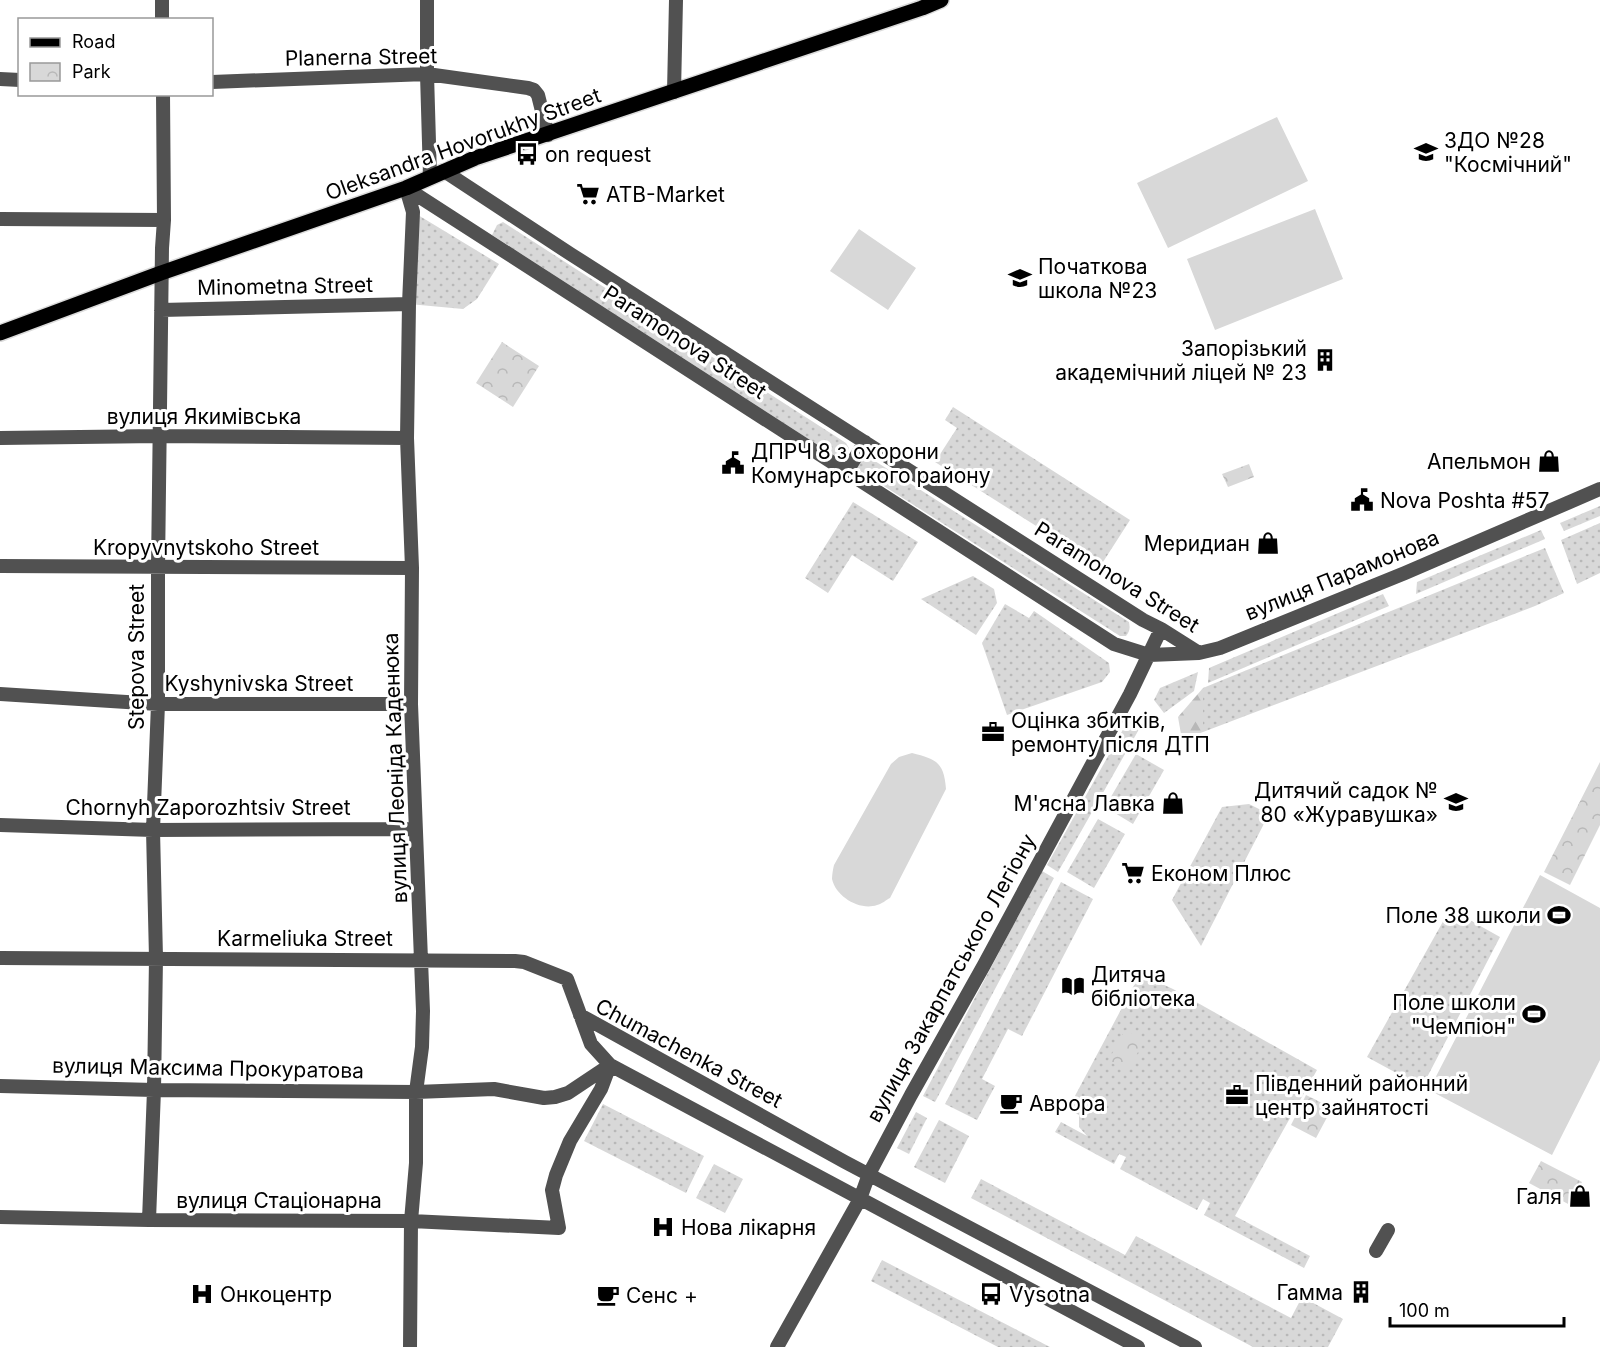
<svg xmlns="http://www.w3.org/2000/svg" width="1600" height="1347" font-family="Inter,sans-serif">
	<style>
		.grass { fill: url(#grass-dots) }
		.forest { fill: url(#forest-firs) }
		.park { fill: url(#park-crowns) }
		.garden { fill: #d8d8d8 }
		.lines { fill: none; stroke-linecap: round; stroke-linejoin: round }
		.major-casing { stroke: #dbdbdb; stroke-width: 18 }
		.minor { stroke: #515151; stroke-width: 14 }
		.major { stroke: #000; stroke-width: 15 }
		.labels { text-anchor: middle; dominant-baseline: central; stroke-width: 6; stroke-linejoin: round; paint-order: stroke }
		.street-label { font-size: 21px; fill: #000; stroke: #fff }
		.poi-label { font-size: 21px; fill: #000; stroke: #fff; text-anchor: start }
	</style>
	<defs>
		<pattern id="grass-dots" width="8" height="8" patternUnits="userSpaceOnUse" patternTransform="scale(1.5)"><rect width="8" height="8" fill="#d8d8d8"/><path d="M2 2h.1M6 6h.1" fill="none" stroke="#b8b8b8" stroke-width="1.8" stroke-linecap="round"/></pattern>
		<pattern id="forest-firs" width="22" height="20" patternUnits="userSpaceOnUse" patternTransform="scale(1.5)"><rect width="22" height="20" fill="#d8d8d8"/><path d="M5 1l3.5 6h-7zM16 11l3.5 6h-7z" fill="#b8b8b8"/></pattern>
		<pattern id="park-crowns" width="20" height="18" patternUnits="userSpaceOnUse" patternTransform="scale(1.5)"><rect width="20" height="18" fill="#d8d8d8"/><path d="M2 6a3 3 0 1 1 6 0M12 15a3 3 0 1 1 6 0" fill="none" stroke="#b8b8b8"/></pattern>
	</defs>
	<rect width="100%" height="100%" fill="#fff"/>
	<path class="grass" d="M413,212L499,264L477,299L463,309L409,304Z
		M503,222L846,443L849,448L847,455L842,458L835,456L492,235L497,225Z
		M953,407L1130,520L1103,562L1055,531L1052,536L935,462L957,428L945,420Z
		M867,456L1129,622C1130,628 1130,631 1126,636H1120L857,469V464L862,457Z
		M853,502L918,542L893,581L852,555L828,593L805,578Z
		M1600,506V516L1564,531L1560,523Z
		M1600,523V573L1577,584L1561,540Z
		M1541,530L1545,539L1416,594L1417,582Z
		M1545,548L1564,593L1535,606L1203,732V688Z
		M973,576L994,589L997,603L976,635L921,599Z
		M1383,594L1389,606L1208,683L1209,668Z
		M1005,604L1029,618L1034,611L1109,663L1110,672L1102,682L1007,715L982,643Z
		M1198,672L1194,691L1164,713L1154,700L1160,688Z
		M1130,717L1142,724L1058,872L1047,865Z
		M1136,754L1164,770L1133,824L1105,807Z
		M1249,804L1269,814L1201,946L1172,900L1222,807Z
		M1098,819L1125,834L1094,888L1067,872Z
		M1042,871L1054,878L935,1102L923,1096Z
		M1061,882L1093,899L1022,1036L1008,1029L982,1079L995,1086L977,1120L945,1104Z
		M1450,909L1500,937L1422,1087L1367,1057Z
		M1140,974L1173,989L1317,1070L1235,1216L1310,1256L1304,1268L1204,1215L1210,1203L1203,1199L1197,1210L1120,1169L1126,1157L1119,1154L1114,1164L1055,1132L1061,1122L1087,1136L1079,1127V1115L1068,1109Z
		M603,1104L704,1156L686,1193L584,1141Z
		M916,1112L927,1118L909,1154L897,1148Z
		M939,1120L969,1136L945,1183L914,1167Z
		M714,1164L743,1179L725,1213L696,1198Z
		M981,1179L1125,1255L1136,1236L1291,1318L1302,1297L1343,1319L1328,1347H1253L971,1198Z
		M882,1260L1050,1347H998L871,1281Z"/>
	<path class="forest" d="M1203,688V732L1182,740L1178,717Z"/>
	<path class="park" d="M502,342L539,366L513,407L476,383Z
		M1249,464L1254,477L1228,487L1222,474Z
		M1600,762V825L1570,885L1544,872Z
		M1125,1030L1145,1040L1127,1071L1108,1061Z
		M1306,1095L1332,1108L1316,1138L1291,1125Z
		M1541,1161L1582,1182L1570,1205L1529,1183Z"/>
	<path class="garden" d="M1277,117L1308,181L1168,248L1137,183Z
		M1315,209L1343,279L1215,330L1187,259Z
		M859,229L916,268L888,310L830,271Z
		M912,753C936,759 944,762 946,789L890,898C886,900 882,904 877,905C860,911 836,897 832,879C832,875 833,869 834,865L891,764L899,757Z
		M1540,875L1600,908V1060L1552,1155L1429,1090Z"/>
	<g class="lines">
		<g class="major-casing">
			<path id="major" d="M0,333L161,273L406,188L475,158L922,8L941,0"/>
		</g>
		<path class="minor" d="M162,0V20
			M427,0V74L430,177
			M0,79L20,80
			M212,82L427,74L528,88L534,90L538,95L548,135
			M674,92L676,0
			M444,171L572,255L1143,620L1161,629L1199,653
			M406,188L1114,644L1149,655L1199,653L1220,648L1405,573L1600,489
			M406,188L413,212L409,304L407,438L412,568L411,704L423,1011L422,1047L416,1092V1163L411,1221L410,1347
			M0,219L164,220
			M161,310L409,304
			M0,438L159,436L407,438
			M847,471L865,442
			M0,566L412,568
			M0,694L158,704H411
			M0,825L153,830L415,829
			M0,958L515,961L524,962L567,979L591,1044L610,1065L1138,1347
			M580,1015L845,1162L1195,1347
			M0,1086L154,1090L416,1092L494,1089L544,1098L555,1097L568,1093L610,1065
			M0,1217L149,1220L411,1221L559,1228L552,1190L556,1175L570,1141L601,1089L610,1065
			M149,1220L154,1090L156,958L153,830L158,704V568L162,248L164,220L163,94
			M1376,1251L1388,1230
			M777,1347L860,1199L869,1174L911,1095L984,965L1130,694L1161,629"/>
		<use href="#major" class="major"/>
	</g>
	<defs>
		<g id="school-bare" transform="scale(1.8)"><path d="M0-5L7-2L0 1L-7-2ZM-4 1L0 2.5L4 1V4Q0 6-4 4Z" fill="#000" stroke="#fff" stroke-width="2.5" paint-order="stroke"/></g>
		<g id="bus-bare" transform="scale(1.8)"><path d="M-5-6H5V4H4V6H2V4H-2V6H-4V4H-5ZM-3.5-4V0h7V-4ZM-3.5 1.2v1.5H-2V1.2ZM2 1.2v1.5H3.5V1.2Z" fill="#000" stroke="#fff" stroke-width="2.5" paint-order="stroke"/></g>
		<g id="supermarket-bare" transform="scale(1.8)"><path d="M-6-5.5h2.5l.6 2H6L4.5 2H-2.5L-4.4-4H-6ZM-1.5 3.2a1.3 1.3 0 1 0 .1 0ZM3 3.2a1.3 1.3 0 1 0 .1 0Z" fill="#000" stroke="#fff" stroke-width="2.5" paint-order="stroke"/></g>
		<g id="building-bare" transform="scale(1.8)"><path d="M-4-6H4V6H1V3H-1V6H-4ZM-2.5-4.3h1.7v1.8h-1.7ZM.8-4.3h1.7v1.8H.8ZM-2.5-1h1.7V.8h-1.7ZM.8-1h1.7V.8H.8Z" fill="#000" stroke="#fff" stroke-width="2.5" paint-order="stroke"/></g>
		<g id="shop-bare" transform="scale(1.8)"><path d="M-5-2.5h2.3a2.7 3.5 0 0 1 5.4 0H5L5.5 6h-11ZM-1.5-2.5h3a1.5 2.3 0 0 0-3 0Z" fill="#000" stroke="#fff" stroke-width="2.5" paint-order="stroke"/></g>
		<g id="civic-bare" transform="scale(1.8)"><path d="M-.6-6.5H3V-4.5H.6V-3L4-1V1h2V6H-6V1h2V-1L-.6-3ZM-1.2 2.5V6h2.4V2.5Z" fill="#000" stroke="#fff" stroke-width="2.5" paint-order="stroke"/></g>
		<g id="office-bare" transform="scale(1.8)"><path d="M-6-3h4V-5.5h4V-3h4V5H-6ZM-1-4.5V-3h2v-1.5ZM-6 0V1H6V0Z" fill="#000" stroke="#fff" stroke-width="2.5" paint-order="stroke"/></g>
		<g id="stadium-bare" transform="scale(1.8)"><path d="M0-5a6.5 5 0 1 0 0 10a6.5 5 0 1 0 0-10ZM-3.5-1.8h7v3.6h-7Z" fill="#000" stroke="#fff" stroke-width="2.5" paint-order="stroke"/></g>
		<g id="library-bare" transform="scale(1.8)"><path d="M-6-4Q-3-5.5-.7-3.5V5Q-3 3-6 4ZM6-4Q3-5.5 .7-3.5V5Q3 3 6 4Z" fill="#000" stroke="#fff" stroke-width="2.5" paint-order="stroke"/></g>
		<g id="cafe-bare" transform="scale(1.8)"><path d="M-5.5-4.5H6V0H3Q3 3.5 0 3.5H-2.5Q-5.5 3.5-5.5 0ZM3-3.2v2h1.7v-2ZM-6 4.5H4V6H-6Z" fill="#000" stroke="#fff" stroke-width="2.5" paint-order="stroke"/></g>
		<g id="hospital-bare" transform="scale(1.8)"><path d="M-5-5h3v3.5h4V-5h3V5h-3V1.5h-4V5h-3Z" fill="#000" stroke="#fff" stroke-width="2.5" paint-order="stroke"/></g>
	</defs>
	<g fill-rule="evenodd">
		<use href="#school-bare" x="1426" y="152"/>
		<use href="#bus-bare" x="527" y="154"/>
		<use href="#supermarket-bare" x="588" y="194"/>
		<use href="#school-bare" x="1020" y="278"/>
		<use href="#building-bare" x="1325" y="360"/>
		<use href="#shop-bare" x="1549" y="461"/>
		<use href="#civic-bare" x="733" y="463"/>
		<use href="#civic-bare" x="1362" y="500"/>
		<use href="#shop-bare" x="1268" y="543"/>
		<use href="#office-bare" x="993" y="732"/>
		<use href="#school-bare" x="1456" y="802"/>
		<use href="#shop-bare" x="1173" y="803"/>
		<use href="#supermarket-bare" x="1133" y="873"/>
		<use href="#stadium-bare" x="1559" y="915"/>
		<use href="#library-bare" x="1073" y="986"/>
		<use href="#stadium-bare" x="1534" y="1014"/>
		<use href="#office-bare" x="1237" y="1095"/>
		<use href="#cafe-bare" x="1011" y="1103"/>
		<use href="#shop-bare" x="1580" y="1196"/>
		<use href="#hospital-bare" x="663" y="1227"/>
		<use href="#building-bare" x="1361" y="1292"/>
		<use href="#hospital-bare" x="202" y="1294"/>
		<use href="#bus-bare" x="991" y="1294"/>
		<use href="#cafe-bare" x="608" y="1295"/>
	</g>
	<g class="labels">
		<g class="street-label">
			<text transform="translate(361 57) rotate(-1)">Planerna Street</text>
			<text transform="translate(463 144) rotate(-20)">Oleksandra Hovorukhy Street</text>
			<text transform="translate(285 286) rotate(-1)">Minometna Street</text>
			<text transform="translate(685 342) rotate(33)">Paramonova Street</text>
			<text x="204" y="416">вулиця Якимівська</text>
			<text x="206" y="547">Kropyvnytskoho Street</text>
			<text transform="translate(1342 575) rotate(-22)">вулиця Парамонова</text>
			<text transform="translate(1117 577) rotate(32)">Paramonova Street</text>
			<text transform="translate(136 657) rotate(-90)">Stepova Street</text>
			<text x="259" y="683">Kyshynivska Street</text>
			<text transform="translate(395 768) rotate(-92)">вулиця Леоніда Каденюка</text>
			<text x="208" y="807">Chornyh Zaporozhtsiv Street</text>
			<text x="305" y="938">Karmeliuka Street</text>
			<text transform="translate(951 978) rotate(-61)">вулиця Закарпатського Легіону</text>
			<text transform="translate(689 1053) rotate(28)">Chumachenka Street</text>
			<text transform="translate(208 1068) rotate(1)">вулиця Максима Прокуратова</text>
			<text x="279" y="1200">вулиця Стаціонарна</text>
		</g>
		<g class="poi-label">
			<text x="1444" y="140">ЗДО №28<tspan x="1444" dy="24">"Космічний"</tspan></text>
			<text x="545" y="154">on request</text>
			<text x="606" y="194">ATB-Market</text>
			<text x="1038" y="266">Початкова<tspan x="1038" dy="24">школа №23</tspan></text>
			<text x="1307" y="348" text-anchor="end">Запорізький<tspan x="1307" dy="24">академічний ліцей № 23</tspan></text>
			<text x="751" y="451">ДПРЧ 8 з охорони<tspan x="751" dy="24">Комунарського району</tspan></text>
			<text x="1531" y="461" text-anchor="end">Апельмон</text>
			<text x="1380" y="500">Nova Poshta #57</text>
			<text x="1250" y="543" text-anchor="end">Меридиан</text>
			<text x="1011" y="720">Оцінка збитків,<tspan x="1011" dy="24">ремонту після ДТП</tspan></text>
			<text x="1438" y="790" text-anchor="end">Дитячий садок №<tspan x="1438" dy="24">80 «Журавушка»</tspan></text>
			<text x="1155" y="803" text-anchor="end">М'ясна Лавка</text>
			<text x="1151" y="873">Економ Плюс</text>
			<text x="1541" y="915" text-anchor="end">Поле 38 школи</text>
			<text x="1091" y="974">Дитяча<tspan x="1091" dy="24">бібліотека</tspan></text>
			<text x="1516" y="1002" text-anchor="end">Поле школи<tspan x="1516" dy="24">"Чемпіон"</tspan></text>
			<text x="1255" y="1083">Південний районний<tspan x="1255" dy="24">центр зайнятості</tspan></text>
			<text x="1029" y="1103">Аврора</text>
			<text x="1562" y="1196" text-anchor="end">Галя</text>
			<text x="681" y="1227">Нова лікарня</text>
			<text x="1343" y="1292" text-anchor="end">Гамма</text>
			<text x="220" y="1294">Онкоцентр</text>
			<text x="1009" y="1294">Vysotna</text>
			<text x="626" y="1295">Сенс +</text>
		</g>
	</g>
	<rect x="18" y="18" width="195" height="78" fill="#ffffff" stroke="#999999" stroke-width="1.5"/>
	<rect x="30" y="38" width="30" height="9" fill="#000000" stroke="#999999" stroke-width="1.5"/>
	<text x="72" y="48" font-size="18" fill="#000000">Road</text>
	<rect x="30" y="63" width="30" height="18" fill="url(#park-crowns)" stroke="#999999" stroke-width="1.5"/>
	<text x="72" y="78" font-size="18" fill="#000000">Park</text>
	<path d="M1390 1317v9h174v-9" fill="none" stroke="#000000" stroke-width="3"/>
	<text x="1399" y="1317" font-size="18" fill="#000000" stroke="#ffffff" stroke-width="4.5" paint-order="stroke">100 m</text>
</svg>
